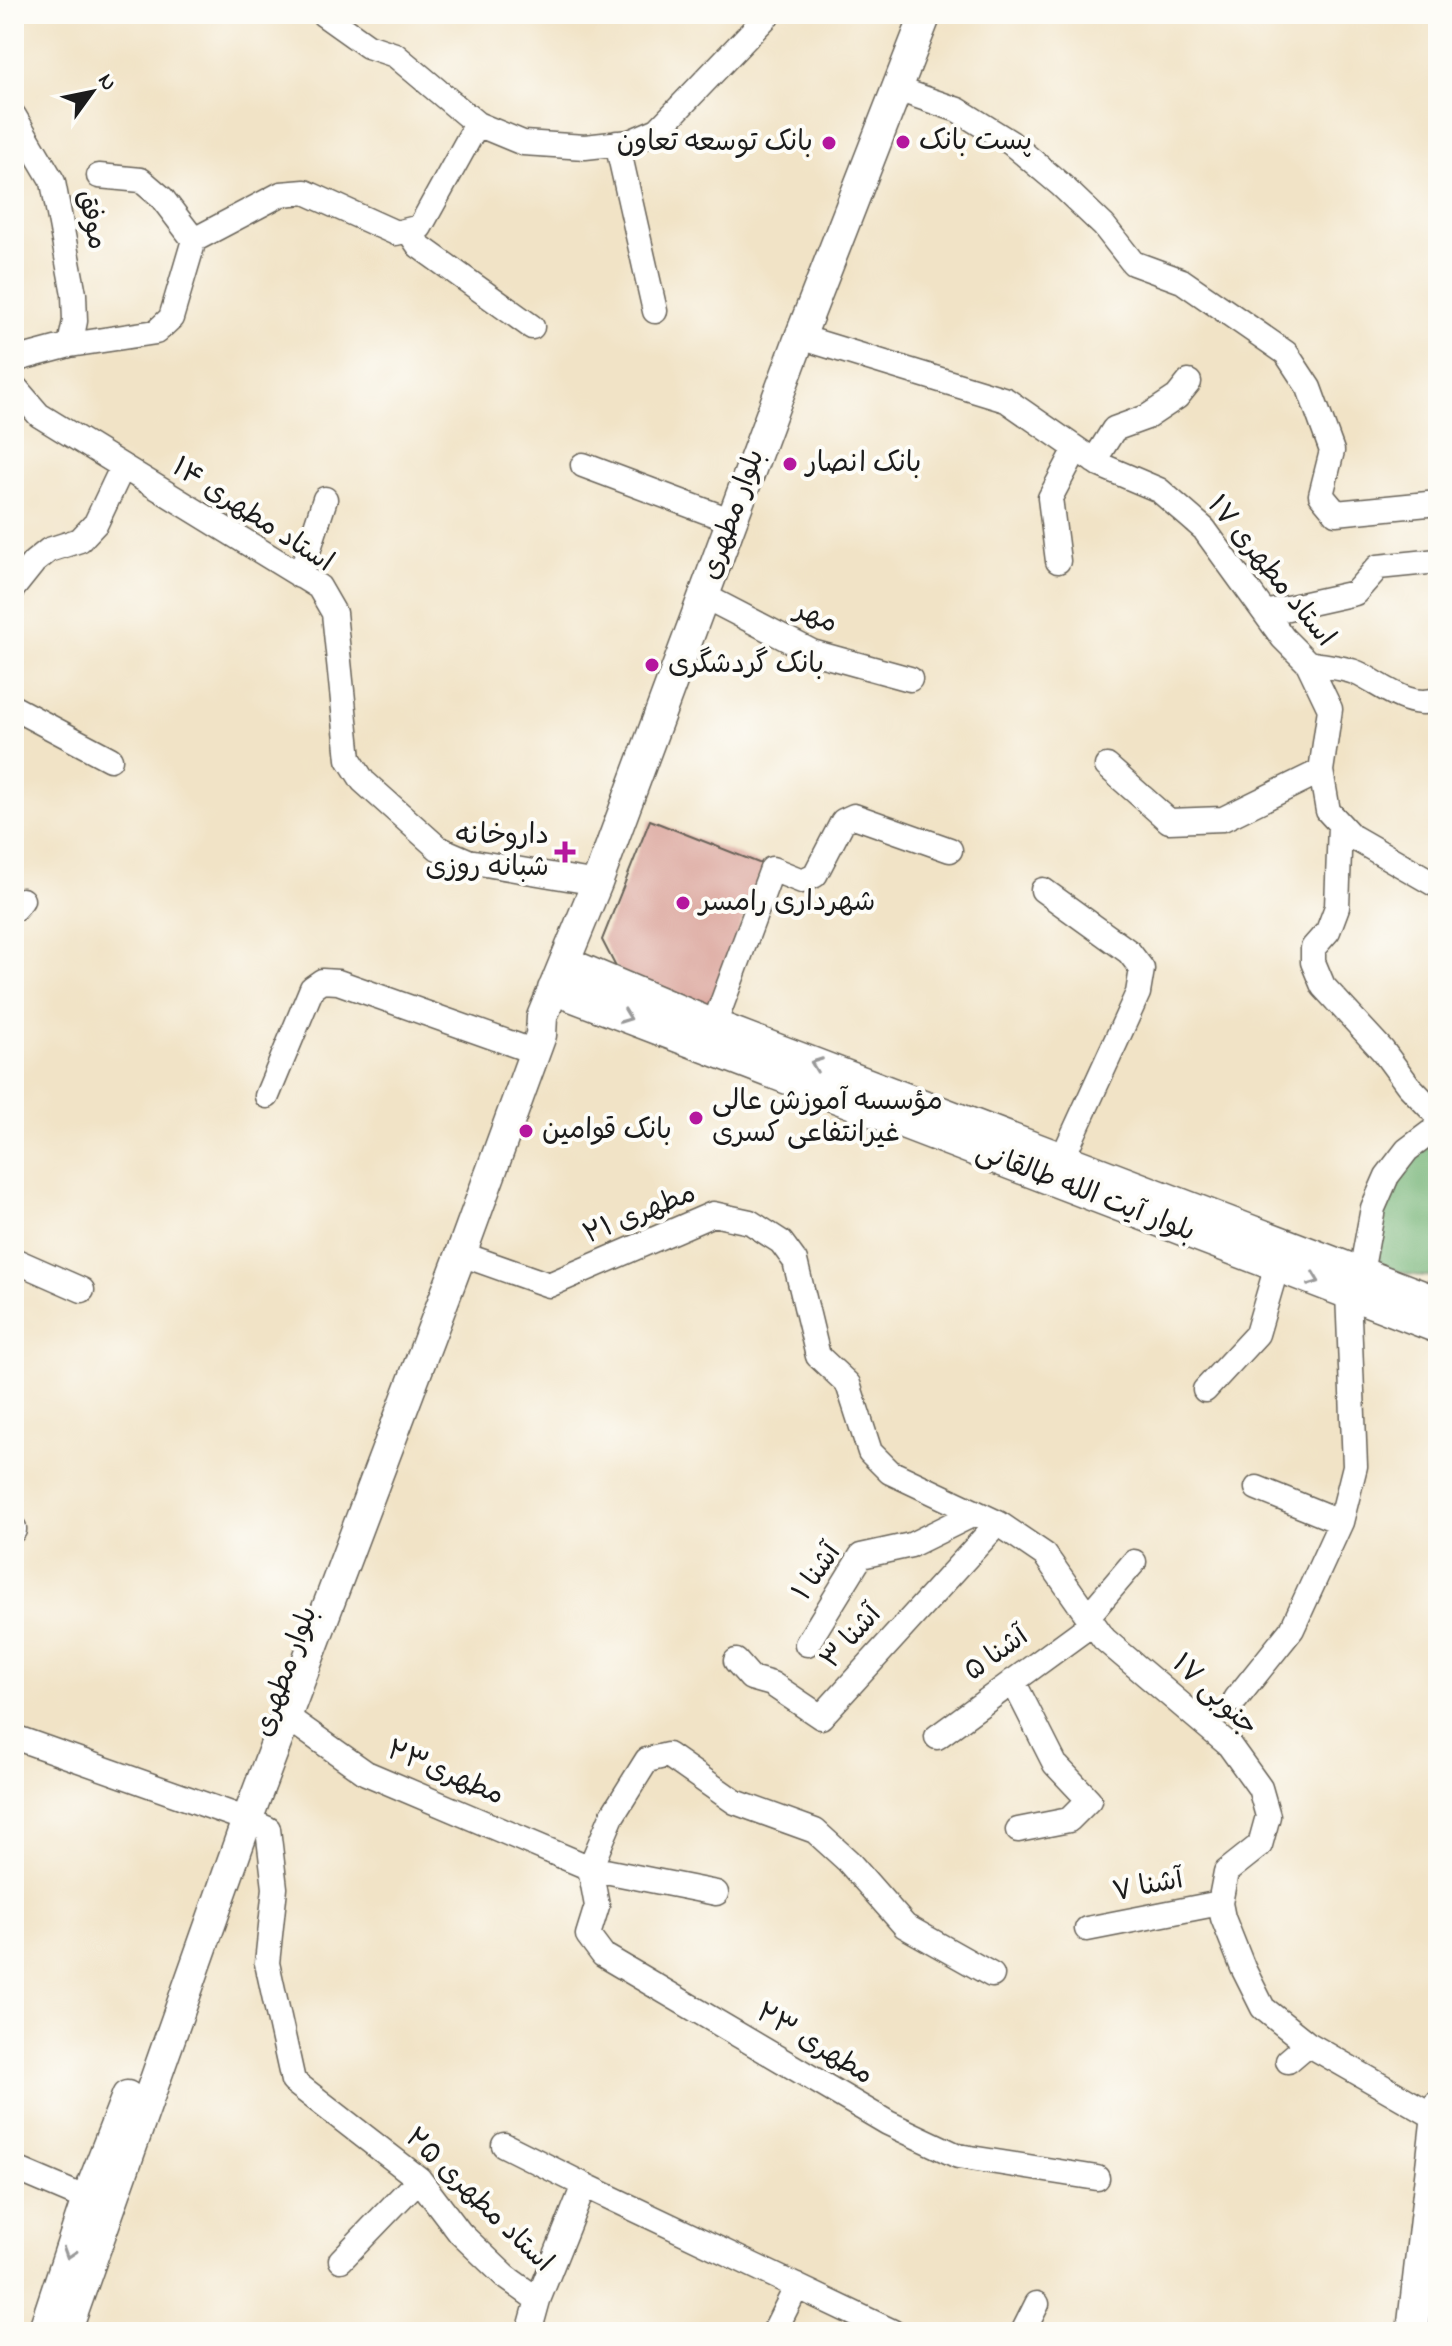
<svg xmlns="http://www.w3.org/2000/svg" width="1452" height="2346" font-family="'Indie Flower','Playpen Sans Arabic',sans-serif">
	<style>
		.forest { fill: #72b275; stroke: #476748; stroke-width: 2 }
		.building { fill: #d89e94 }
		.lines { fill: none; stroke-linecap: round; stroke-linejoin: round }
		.minor-casing { stroke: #676258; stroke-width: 27 }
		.major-casing { stroke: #676258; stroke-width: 33 }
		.minor { stroke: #fff; stroke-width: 24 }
		.major { stroke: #fff; stroke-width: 30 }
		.oneway { stroke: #999 }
		.poi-dot { fill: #b5179e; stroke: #fdfcf7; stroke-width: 3 }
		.labels { text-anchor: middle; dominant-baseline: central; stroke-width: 8; stroke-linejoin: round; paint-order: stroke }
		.poi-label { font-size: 28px; fill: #1c1c1c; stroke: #fdfcf7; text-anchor: start }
		.street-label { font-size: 28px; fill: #1c1c1c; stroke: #fdfcf7 }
	</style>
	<rect width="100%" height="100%" fill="#fdfcf7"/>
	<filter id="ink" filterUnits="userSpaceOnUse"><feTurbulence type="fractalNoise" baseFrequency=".0125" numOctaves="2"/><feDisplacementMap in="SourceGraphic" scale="16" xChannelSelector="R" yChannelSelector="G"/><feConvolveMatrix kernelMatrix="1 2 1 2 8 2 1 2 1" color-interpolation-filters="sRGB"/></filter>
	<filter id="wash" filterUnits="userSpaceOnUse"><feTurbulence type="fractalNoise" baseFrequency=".006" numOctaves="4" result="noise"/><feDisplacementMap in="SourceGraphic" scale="32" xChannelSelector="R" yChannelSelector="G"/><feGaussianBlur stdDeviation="1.8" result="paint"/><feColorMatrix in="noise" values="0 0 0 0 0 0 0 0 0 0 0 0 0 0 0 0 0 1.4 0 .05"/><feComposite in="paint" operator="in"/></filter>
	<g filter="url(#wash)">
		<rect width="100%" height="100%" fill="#f1e3c6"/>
		<path class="forest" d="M1438,1141V1275C1419,1279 1395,1272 1380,1262L1374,1235L1404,1162Z"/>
		<g id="blocks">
			<path class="building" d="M650,820L764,865L709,1007L618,971L602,940Z"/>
		</g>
	</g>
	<g filter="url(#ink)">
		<use href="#blocks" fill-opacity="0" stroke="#676258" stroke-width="2"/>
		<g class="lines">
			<g class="minor-casing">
				<path id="minor" d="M323,14L368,46L395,55L477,124L523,143L585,147L630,142L658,130L769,14
					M897,89L958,110L1011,143L1061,185L1104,226L1133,263L1182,281L1286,353L1309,388L1332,451L1321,495L1336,513L1438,503
					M14,116L53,182L74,294L75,321L70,345
					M617,143L655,311
					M99,176L141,180L162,198L194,240
					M408,230L419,246L532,327
					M800,337L1006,400L1100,465L1159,490L1204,529L1283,638L1308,663L1330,709L1321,771L1328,811L1351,836L1438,886
					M14,360L70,345L156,332L171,318L194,240L281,194L305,192L396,233L420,227L477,124
					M14,386L39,415L319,587L334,613L349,759L363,781L438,848L468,861L597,883
					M1094,461L1114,429L1147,417L1177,397L1189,382
					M583,465L732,521
					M1058,561L1050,498L1076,449
					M300,576L325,499
					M14,587L34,562L49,550L80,540L96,523L122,468
					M704,596L812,652L910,679
					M1265,613L1355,593L1378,567L1438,561
					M1308,663C1323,666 1342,667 1357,673C1381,684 1410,711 1438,699
					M14,708L110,759
					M1107,766L1169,821L1223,819L1321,771
					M1340,825L1337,907L1328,931L1313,948V962L1323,986L1383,1051L1408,1085L1438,1116
					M1043,890L1129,952L1142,969L1138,993L1062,1159
					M14,909L22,900
					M714,1025L772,869L802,881L815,875L843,821L854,816L950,850
					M267,1096L312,988L322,981L338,982L521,1047
					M461,1254L549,1285L713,1214L750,1222L781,1242L795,1261L818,1356L848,1384L870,1452L890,1472L998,1523L1045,1555L1104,1639L1229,1745L1260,1788L1268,1816L1260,1845L1226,1872L1220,1903L1223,1918L1243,1968L1263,2008L1308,2044L1437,2118
					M14,1260L82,1290
					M1361,1273L1373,1208L1387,1176L1407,1150L1435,1129L1438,1118
					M1205,1390L1257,1334L1277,1266
					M1257,1488L1341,1522
					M14,1528V1530
					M1088,1616L1134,1562
					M807,1644L861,1556L911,1545L976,1513
					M736,1661L751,1678L772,1684L821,1717L998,1523
					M1013,1681L1055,1764L1089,1800L1069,1820L1018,1830
					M1236,1699L1292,1629L1341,1522L1355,1466L1348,1293
					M287,1717L366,1773L590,1868L716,1893
					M14,1737L234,1815
					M937,1737L1093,1623
					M247,1820L268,1829L275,1888L267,1963L293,2081L419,2179L460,2233L506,2277L538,2300
					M590,1868L597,1906L588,1935L603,1955L888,2123L958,2156L1097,2178
					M590,1868L612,1816L647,1760L668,1755L735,1802L815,1831L848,1861L905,1926L992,1975
					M1087,1929L1220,1903
					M1288,2061L1308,2044
					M504,2145L584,2185
					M14,2168L87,2199
					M341,2260L419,2179
					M532,2332L530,2329L538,2300L584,2185L893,2332
					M774,2332L797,2286
					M1023,2332L1037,2304"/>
			</g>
			<g class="major-casing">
				<path id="major" d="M565,962L714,1025L1438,1302
					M553,989L1438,1328
					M43,2332L87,2199L127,2096
					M66,2332L247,1820L461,1254L541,1035L542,1017L597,883L800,337L926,14
					M1412,2332L1438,2106"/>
			</g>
			<use href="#minor" class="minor"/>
			<use href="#major" class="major"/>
		</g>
		<defs><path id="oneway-chevron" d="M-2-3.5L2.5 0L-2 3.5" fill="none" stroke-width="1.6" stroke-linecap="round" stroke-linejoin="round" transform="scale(2)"/></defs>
		<g class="oneway">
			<use href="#oneway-chevron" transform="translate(626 1017) rotate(21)"/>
			<use href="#oneway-chevron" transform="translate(816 1064) rotate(-159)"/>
			<use href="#oneway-chevron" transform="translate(1314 1280) rotate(21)"/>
			<use href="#oneway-chevron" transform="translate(69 2253) rotate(108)"/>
		</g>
	</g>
	<g class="poi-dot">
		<circle cx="903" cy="142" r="8"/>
		<circle cx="829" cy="143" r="8"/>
		<circle cx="790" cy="464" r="8"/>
		<circle cx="652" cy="665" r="8"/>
		<path d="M561 840h8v8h8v8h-8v8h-8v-8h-8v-8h8z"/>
		<circle cx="683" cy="903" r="8"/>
		<circle cx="696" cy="1118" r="8"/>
		<circle cx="526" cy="1131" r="8"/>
	</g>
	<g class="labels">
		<g class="poi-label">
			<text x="919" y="142">پست بانک</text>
			<text x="813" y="143" text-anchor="end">بانک توسعه تعاون</text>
			<text x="806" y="464">بانک انصار</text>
			<text x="668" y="665">بانک گردشگری</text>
			<text x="549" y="836" text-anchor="end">داروخانه<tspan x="549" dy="32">شبانه روزی</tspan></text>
			<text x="699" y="903">شهرداری رامسر</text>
			<text x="712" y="1102">مؤسسه آموزش عالی<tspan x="712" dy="32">غیرانتفاعی کسری</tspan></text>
			<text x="542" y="1131">بانک قوامین</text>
		</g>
		<g class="street-label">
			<text transform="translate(91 220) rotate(79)">موفق</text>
			<text transform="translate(734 515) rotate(-70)">بلوار مطهری</text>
			<text transform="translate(252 516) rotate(33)">استاد مطهری ۱۴</text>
			<text transform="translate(1270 572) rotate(51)">استاد مطهری ۱۷</text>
			<text transform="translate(816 618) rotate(23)">مهر</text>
			<text transform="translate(1085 1193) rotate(21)">بلوار آیت الله طالقانی</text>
			<text transform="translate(640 1215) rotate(-22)">مطهری ۲۱</text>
			<text transform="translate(818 1573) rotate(-55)">آشنا ۱</text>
			<text transform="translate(852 1638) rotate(-48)">آشنا ۳</text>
			<text transform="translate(997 1655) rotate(-36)">آشنا ۵</text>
			<text transform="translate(287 1672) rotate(-70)">بلوار مطهری</text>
			<text transform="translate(1214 1696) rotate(43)">جنوبی ۱۷</text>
			<text transform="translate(445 1774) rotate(23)">مطهری۲۳</text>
			<text transform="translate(1148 1887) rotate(-11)">آشنا ۷</text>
			<text transform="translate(814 2045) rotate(31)">مطهری ۲۳</text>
			<text transform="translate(478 2201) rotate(44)">استاد مطهری ۲۵</text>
		</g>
	</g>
	<rect width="1452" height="2346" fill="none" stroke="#fdfcf7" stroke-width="48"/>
	<g transform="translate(92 92) rotate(57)" stroke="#fdfcf7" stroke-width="6" paint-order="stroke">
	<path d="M0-6L14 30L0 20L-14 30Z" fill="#1c1c1c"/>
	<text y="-12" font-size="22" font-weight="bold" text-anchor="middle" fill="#1c1c1c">N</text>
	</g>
</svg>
